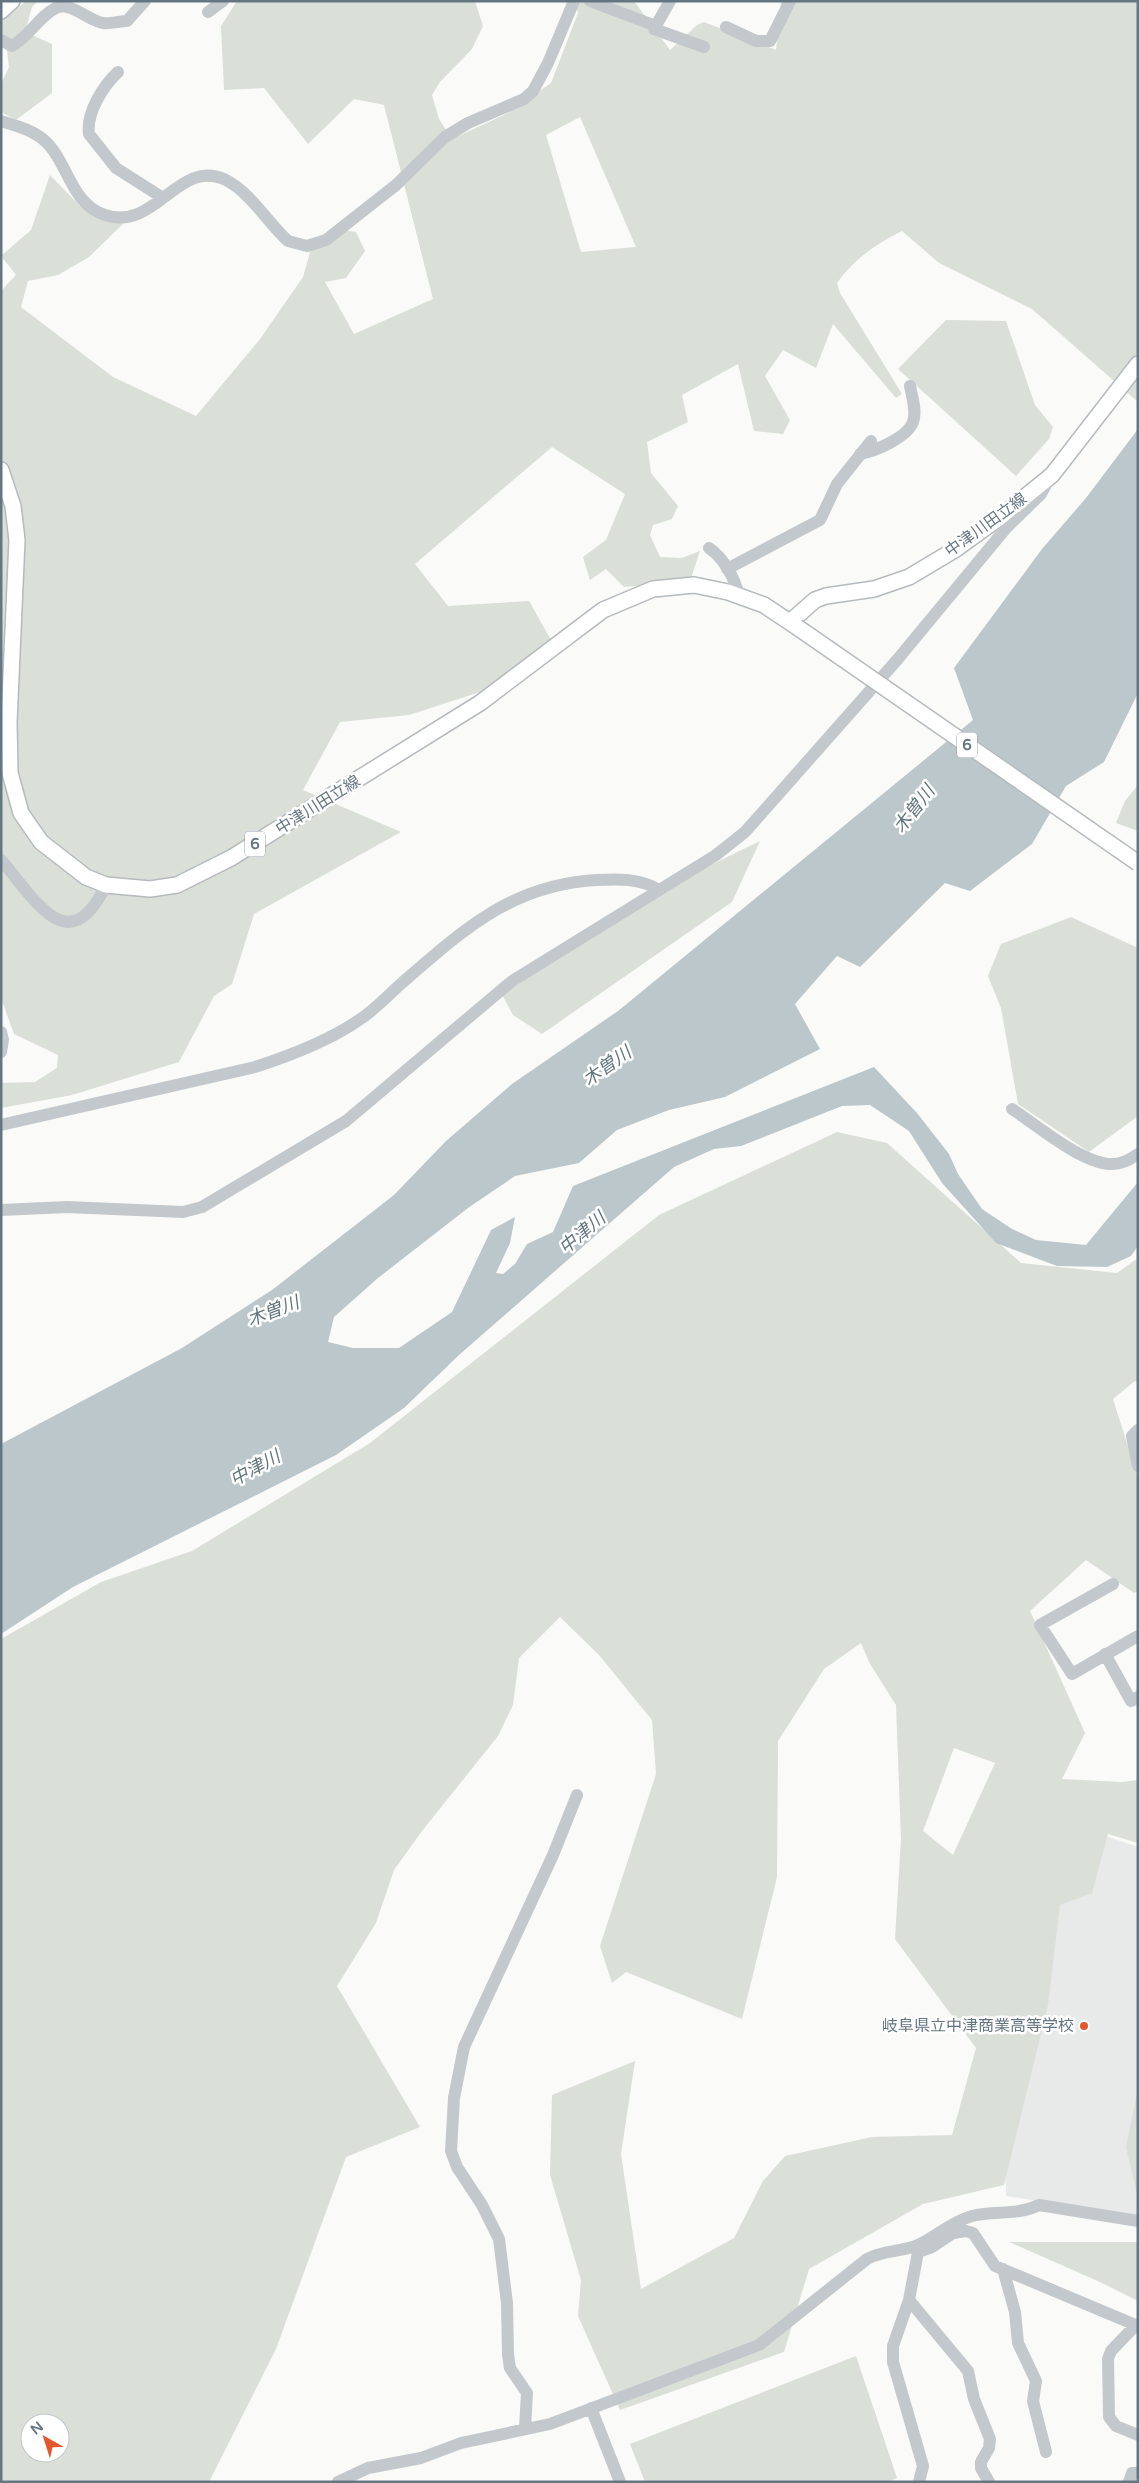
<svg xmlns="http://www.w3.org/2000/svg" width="1139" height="2483" font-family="'Varela Round','Noto Sans JP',sans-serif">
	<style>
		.built { fill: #e8e9e9 }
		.green { fill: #dadfd7; fill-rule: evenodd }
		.water { fill: #bbc7cb }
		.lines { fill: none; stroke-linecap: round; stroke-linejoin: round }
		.major-casing { stroke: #b5babe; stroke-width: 18 }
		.minor { stroke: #c3c8cc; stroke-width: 12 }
		.major { stroke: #fff; stroke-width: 15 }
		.major-bridge-casing { stroke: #b5babe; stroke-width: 18; stroke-linecap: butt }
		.major-bridge { stroke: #fff; stroke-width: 15 }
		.poi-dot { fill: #e4572e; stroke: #fff; stroke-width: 2 }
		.labels { text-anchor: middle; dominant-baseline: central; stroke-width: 5; stroke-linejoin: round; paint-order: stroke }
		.shield { fill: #fff; stroke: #939fa8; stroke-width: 1 }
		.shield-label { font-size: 15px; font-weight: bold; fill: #657683 }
		.street-label { font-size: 16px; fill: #657683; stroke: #fff }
		.poi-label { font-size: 16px; fill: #657683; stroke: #fff; text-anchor: end }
		.water-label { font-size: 18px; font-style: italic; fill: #60757c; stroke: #fff }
	</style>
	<rect width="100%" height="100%" fill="#fafaf8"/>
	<path class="built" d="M1100,1834L1138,1847V2217L1006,2196L1005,2149L1056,1903Z"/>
	<path class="green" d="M26,1H38L32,7L25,32L52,44V93L16,120L1,112V84L9,67L6,43L1,40V12L11,14Z
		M237,1H475L483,26L472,49L440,82L432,95L439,119L452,139L508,113L551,83L578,13L574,1H634L670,50L697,25L704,22L776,50L781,1H1138V402L1032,309L939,263L902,231C876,244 854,259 837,283L840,293L902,394L896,398L833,324L816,368L783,350L765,376L790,420L783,434L754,431L738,364L682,395L688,422L647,442L651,473L678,506L672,519L653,525L650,535L660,557L682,558L700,551L690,581L624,587L606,569L590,580L583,557L606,540L625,494L552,447L415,564L448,606L529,601L551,640L480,692L409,715L340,722L303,790L401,832L254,914L232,984L214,996L179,1062L72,1095L1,1108V1083L35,1082L57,1068L58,1055L14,1034L1,998V291L16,275L1,256L31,230L50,175L80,206L127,220L89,257L58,275L28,281L21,307L113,377L196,416L260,339L303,277L311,249L344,230L356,232L365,251L346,278L325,282L354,334L433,299L384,105L354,99L308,144L264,88L224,90L221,26ZM580,117L636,247H635L581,252L546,135Z
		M946,320L1006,321L1035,405L1053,427L1049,439L1016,476L898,369Z
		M1138,785V831L1116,823L1125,801Z
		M760,841L732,902L542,1034L513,1015L500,991L606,916Z
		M1071,917L1138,948V1116L1089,1152L1018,1104L1001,1008L988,976L1001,944Z
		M837,1132L887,1143L1021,1263L1117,1273L1138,1258V1382L1135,1381L1113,1399L1138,1478V1591L1134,1593L1086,1560L1030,1611L1085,1733L1062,1779L1122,1782L1138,1780V1843L1108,1834L1092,1893L1060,1905L1048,2005L1004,2185L923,2204L809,2269L784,2352L620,2410L578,2316L581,2280L550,2175L552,2095L635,2061L621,2154L641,2289L734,2238L763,2181L785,2156L872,2137L952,2135L976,2048L895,1939L901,1839L896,1705L870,1664L861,1643L824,1669L778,1741L777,1877L742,2019L626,1972L612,1983L600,1946L656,1774L652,1720L599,1655L560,1617L519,1658L513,1705L498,1736L422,1831L394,1870L376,1923L337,1986L420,2127L346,2157L276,2349L209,2482H1V1639L101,1582L192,1551L370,1443L659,1215ZM954,1748L995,1763L953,1855L923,1831ZM30,2423H60V2453H30Z
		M1138,2088V2199L1126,2147Z
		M1009,2242H1138V2301L1100,2282Z
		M856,2356L897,2478L888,2482H645L630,2444Z"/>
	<path class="water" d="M1138,429V693L1104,762L1066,786L1032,844L970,891L945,883L860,967L837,956L795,1004L820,1049L725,1097L669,1110L617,1130L579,1163L515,1176L468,1208L378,1278L334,1317L328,1342L353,1348H399L452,1312L491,1230L515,1217L510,1243L496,1273L503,1274L515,1264L527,1244L553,1232L573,1186L874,1067L917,1113L949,1154L958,1174L982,1209L1012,1229L1036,1240L1086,1245L1138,1182V1246L1131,1256L1107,1267L1057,1266L996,1243L942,1183L909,1131L870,1105L842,1106L741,1146L714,1149L674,1167L459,1355L404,1408L336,1455L73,1587L1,1634V1444L182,1348L272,1290L394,1195L446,1141L512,1084L618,1011L973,720L954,668L1042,549L1086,498Z"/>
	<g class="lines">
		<g class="major-casing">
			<path id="major" d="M1,11L12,1
				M1,470L13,506L17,540L9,722L10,773L21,813L41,842L86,877L106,885L150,889L177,885L231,858L480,703L603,610L653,589L694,585L728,592L764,605L797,627
				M790,622L815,600L826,596L874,589L909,577L956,549L999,518L1052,475L1138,364"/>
		</g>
		<path class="minor" d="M590,1L656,26
			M670,1L654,29L704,47
			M208,12L223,1
			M726,27L756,41H770L790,1
			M1,40L12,46C30,36 40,15 56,8C70,1 89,21 103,23C110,24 120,21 127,21L145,1
			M118,72C103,86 86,113 89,134L116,168L163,198
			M1,121C13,125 27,128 37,135C68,153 67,203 105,215C156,232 178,157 226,180C251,193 268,223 288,241L307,246L326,240L396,185L445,137L468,123L524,99L533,91L548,63L574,1
			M860,454C875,451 907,438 913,422C917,411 912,397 910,386
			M709,548C724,558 735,579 739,596
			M727,569L820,520L837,484L871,441
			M1,860C35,899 69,963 106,885
			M1,1032L3,1040L1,1052
			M1012,1109C1037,1125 1083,1165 1113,1164C1123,1164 1130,1159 1138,1154
			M1,1125L255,1067C289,1056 330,1040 359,1020C375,1010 388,995 402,983C463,930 511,885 596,880C618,879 640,878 659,890
			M1,1210L67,1207L183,1212L202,1207L346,1121L512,981L716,855L745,832L897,660L1007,527L1041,494L1049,479
			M1138,1430L1132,1436L1138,1466
			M1113,1584L1040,1625L1072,1674L1138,1636
			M1105,1654L1131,1701L1138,1697
			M917,2246L918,2252L932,2247L953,2233L966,2231L973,2233L995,2266L1138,2326
			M918,2252L909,2300L893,2346V2362L923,2466L919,2482
			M1003,2269L1015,2312L1018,2343L1036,2381L1033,2401L1046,2452
			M909,2300L968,2371L974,2399L990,2439L989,2448L981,2462V2468L989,2482
			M1136,2325L1111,2351L1108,2359L1109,2417L1116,2426L1138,2435
			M591,2408L620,2482
			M525,2428L527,2393L510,2368L508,2355L507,2303L499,2239L482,2205L457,2167L451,2151L454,2098L464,2047L553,1855L577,1795
			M338,2482L368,2468L421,2458L461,2443L550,2424L759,2345L867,2259C883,2250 902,2252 918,2245C937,2236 951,2222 972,2216C995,2210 1016,2216 1039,2205L1138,2221
			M1129,2482L1132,2473H1138"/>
		<use href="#major" class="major"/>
		<g class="major-bridge-casing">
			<path id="major-bridge" d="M797,627L1138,863"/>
		</g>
		<use href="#major-bridge" class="major-bridge"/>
	</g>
	<circle class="poi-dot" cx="1084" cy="2026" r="5"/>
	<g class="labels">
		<g class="shield">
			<rect x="957" y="732.5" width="20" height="25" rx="4"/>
			<rect x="245" y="831.5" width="20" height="25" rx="4"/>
		</g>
		<g class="shield-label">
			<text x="967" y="745">6</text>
			<text x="255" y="844">6</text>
		</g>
		<g class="street-label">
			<text transform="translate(986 525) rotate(-36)">中津川田立線</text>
			<text transform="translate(318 805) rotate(-32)">中津川田立線</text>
		</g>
		<g class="poi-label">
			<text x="1074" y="2026">岐阜県立中津商業高等学校</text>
		</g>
		<g class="water-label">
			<text transform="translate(914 809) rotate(-52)">木曽川</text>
			<text transform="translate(607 1066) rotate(-35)">木曽川</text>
			<text transform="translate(582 1233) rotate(-40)">中津川</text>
			<text transform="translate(273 1311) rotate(-21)">木曽川</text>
			<text transform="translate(255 1468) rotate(-29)">中津川</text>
		</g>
	</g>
	<rect width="1139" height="2483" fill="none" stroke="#657683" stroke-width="5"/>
	<g transform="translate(45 2438) rotate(321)"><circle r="24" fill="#ffffff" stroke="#c1c8cd"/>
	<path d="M0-4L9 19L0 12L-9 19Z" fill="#e4572e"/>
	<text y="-8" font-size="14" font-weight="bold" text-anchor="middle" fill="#657683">N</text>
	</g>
</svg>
